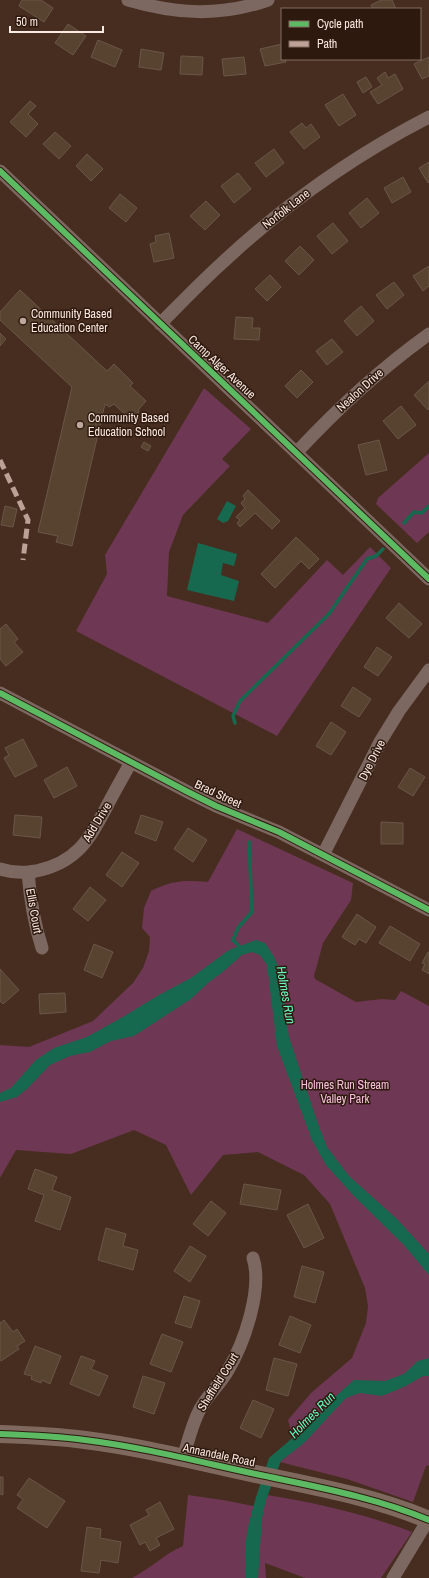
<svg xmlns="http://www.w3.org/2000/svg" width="429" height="1578" font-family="'Archivo Narrow',sans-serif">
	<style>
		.green { fill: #6e3753 }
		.water { fill: #16694e }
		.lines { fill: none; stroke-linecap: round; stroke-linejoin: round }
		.stream { stroke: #16694e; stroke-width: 3.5 }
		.building { fill: #584331; stroke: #6a5648 }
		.minor { stroke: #7c6860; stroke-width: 13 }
		.secondary { stroke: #7f695f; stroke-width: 18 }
		.quiet { stroke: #bda197; stroke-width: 5; stroke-dasharray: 10 5; stroke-linecap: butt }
		.cycleway-casing { stroke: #2e190e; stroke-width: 8 }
		.cycleway { stroke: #5cba63; stroke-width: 6 }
		.poi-dot { fill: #bda89e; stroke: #2e190e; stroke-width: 1.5 }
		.labels { text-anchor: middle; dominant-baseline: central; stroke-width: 3; stroke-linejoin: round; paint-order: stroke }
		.street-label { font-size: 12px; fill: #fdeae2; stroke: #2e190e }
		.poi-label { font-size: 12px; fill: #fdeae2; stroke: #2e190e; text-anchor: start }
		.park-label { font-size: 12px; fill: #fac1df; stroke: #2e190e }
		.water-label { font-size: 13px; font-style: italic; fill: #65fcc6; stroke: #2e190e }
	</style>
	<rect width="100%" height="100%" fill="#472d20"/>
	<path class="green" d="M204,388L251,429L222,459L230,466L183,515L169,552L167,596L268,623L327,560L343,575L370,547L391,568L277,736L76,631L107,574L105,555Z
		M429,453V532L417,543L376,504L378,498Z
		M237,829L353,883L351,900L323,943L314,976L315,979L356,1002L382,999L395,1000L401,991L429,1006V1465L426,1466L413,1502L347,1479L276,1461L298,1440L293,1438L288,1420L311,1393L352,1358L366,1323L368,1306L365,1288L330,1204L304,1175L258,1152L223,1155L191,1195L166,1145L134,1130L71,1154L16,1150L0,1178V1045L29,1047L93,1021L133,983L143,968L149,951L150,937L142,928L144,908L151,891C173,880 184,880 208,882Z
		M188,1495L223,1500L258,1507L267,1495C317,1503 365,1514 412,1532L381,1578H305L265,1563L266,1578H132C150,1569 164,1554 183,1546Z"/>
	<path class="water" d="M227,501L236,506L228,521L223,523L217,519Z
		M198,543L237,554L234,566L223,563L221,575L239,581L234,601L187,590Z
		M256,940L265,943L273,955L280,970L289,1037L317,1121L327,1147L349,1176L397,1219L429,1254V1275L404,1245L354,1196L326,1165L312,1140L277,1046L267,965L260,955L252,952L242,955L224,971L208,983L191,999L134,1036L111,1041L90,1052L70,1056L50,1065L27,1089L17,1097L0,1102V1093L11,1088L36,1060L54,1048L87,1037L123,1017L159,995L191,978L229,950Z
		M429,1358V1376H423L406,1386L382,1396L360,1393L346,1398L304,1443L281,1461L266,1500L262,1518L258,1578H246L245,1545L249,1523L256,1497L269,1458L317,1417L337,1395L354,1380L385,1381L404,1374L418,1361Z"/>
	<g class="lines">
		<path class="stream" d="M404,523L414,512L422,513L429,506
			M235,723L233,716L240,701L329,614L367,559L376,556L383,549
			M239,946L233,940L238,928L252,912L249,842"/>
	</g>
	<path class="building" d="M22,0H41L53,8L44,22L19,6Z
		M381,0H392L396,9H373L371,5Z
		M68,24L86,36L73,55L55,43Z
		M98,40L122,50L115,67L91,57Z
		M282,44V59H285L286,62L265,66L260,49Z
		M141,49L164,53L161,70L139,67Z
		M181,56L203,57L202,75L180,74Z
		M244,57L246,74L224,76L222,59Z
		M429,57V76L422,79L414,64Z
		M385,72L388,78L395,74L403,89L378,104L370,92L382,85L377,78Z
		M366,77L372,87L363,93L357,82Z
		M343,94L356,115L339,126L325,105Z
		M30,101L36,106L28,114L38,124L26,137L10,122Z
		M302,123L306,128L311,124L320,137L304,149L290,132Z
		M55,132L71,146L59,159L43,144Z
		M274,149L284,163L266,177L255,163Z
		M87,154L103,169L91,181L76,166Z
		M429,162V182L428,183L419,168Z
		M238,173L251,189L234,203L221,186Z
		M403,177L411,192L392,203L384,188Z
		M120,194L137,208L126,222L109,208Z
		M367,198L379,213L361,228L349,213Z
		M206,201L220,215L205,230L190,216Z
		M333,223L348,241L332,254L317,236Z
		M169,233L174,258L154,262L150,244L156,242L155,236Z
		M300,246L314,260L299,275L285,261Z
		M429,266V286L423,291L413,276Z
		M270,275L281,287L267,301L255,289Z
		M394,282L404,295L387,309L376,295Z
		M20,290L107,371L114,364L133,383L130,386L146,401L138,410L139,412L131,420L114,404L109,407L105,404L72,546L56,542L58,536L38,532L72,387L0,320V312Z
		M361,306L374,321L357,336L344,321Z
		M236,317L253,318L252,328H260L259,340L234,339Z
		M0,333L6,339L0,346Z
		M332,339L343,352L327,365L316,351Z
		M301,370L313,382L297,398L285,386Z
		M429,381V409L428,410L414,395Z
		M401,406L416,425L398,439L383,421Z
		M379,440L387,470L366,475L358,445Z
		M144,442L151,446L148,451L141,447Z
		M248,490L280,521L272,529L255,513L240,527L237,523L240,520L236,517L245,508L241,503L245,499L243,496Z
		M5,506L17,509L13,527L1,525Z
		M296,537L319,559L309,569L301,561L275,588L261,574Z
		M399,603L422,624L409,638L386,618Z
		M6,624L18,639L14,642L23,652L6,666L0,659V629Z
		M377,647L392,657L378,676L364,667Z
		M353,687L371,699L359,717L341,706Z
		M331,722L346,732L331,755L316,746Z
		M23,739L37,766L15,777L4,758L9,755L5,748Z
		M67,767L77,786L54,798L44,780Z
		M410,768L425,777L413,796L398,787Z
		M15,815L42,817L40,838L13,835Z
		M141,815L163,822L156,841L135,833Z
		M381,822L403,823V844H381Z
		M188,828L207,840L193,862L174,849Z
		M122,852L139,863L122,887L106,875Z
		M90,887L106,900L88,921L73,909Z
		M357,914L376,927L366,943L359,939L355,945L342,937Z
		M390,926L420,944L410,961L379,943Z
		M94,944L113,952L102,978L84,970Z
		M428,952H429V974L422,970L425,964L422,963Z
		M0,969L19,990L3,1004L0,1001Z
		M65,993L66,1012L40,1014L39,994Z
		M35,1169L57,1177L52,1190L71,1197L60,1230L35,1221L44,1195L28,1189Z
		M244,1184L281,1190L277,1210L240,1204Z
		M211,1201L226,1213L208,1236L193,1224Z
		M308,1204L324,1238L304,1248L287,1215Z
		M106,1228L126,1234L123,1246L138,1250L133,1270L98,1260Z
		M190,1246L206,1256L190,1282L174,1271Z
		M302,1266L324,1272L315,1303L294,1297Z
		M184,1296L200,1301L191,1328L175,1323Z
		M290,1316L311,1325L300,1353L279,1345Z
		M4,1320L13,1332L17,1329L25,1341L17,1346L19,1349L1,1361L0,1359V1323Z
		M162,1334L183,1342L171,1372L150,1364Z
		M35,1346L61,1356L50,1384L42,1380L41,1383L31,1379L32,1376L24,1374Z
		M81,1356L95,1361L91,1369L108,1376L99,1396L70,1384Z
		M274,1358L297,1364L288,1396L266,1390Z
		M143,1376L165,1383L154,1414L133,1407Z
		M253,1400L274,1409L261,1438L240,1428Z
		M0,1477H3V1495L0,1494Z
		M29,1478L65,1501L47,1528L17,1508L23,1499L17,1495Z
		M160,1502L174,1529L156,1538L160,1545L150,1551L145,1542L140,1545L130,1525L149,1515L146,1510Z
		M87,1527L101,1529L100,1538L121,1542L118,1563L101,1560L99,1573L81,1571Z"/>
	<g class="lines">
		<path class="minor" d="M128,0C176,14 220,17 268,0
			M0,171L429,579
			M160,324C180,304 200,283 221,264C283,206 353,156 429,117
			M296,453C337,409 380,369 429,334
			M0,693L188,792L216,806L279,832L429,910
			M323,855L380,742L399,711L429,670
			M0,869C12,873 24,873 36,871C76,863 89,840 106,808C114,792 123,777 131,762
			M28,872C30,899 34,923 42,948
			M183,1458C188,1442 192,1424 200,1409C208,1395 219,1385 227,1372C244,1344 263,1289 253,1258
			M393,1578L428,1520"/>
		<path class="secondary" d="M0,1434C28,1435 56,1436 85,1440C141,1447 196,1461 251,1473C311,1486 372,1496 429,1520"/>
		<path class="quiet" d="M0,460L28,520L23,560"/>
		<g class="cycleway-casing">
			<path id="cycleway" d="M0,171L429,579
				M0,693L188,792L216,806L279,832L429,910
				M0,1434C28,1435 56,1436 85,1440C141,1447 196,1461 251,1473C311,1486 372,1496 429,1520"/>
		</g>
		<use href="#cycleway" class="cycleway"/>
	</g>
	<g class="poi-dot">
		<circle cx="23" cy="321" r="4"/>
		<circle cx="80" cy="425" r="4"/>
	</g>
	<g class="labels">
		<g class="street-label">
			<text transform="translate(286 209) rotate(-38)">Norfolk Lane</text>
			<text transform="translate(222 367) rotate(43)">Camp Alger Avenue</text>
			<text transform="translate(360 390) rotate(-42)">Nealon Drive</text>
			<text transform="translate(372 760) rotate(-63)">Dye Drive</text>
			<text transform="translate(218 794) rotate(25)">Brad Street</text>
			<text transform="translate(97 822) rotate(-59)">Add Drive</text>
			<text transform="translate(34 911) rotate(80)">Ellis Court</text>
			<text transform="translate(218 1382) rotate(-58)">Sheffield Court</text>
			<text transform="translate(219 1455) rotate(12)">Annandale Road</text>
		</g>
		<g class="poi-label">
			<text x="31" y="314">Community Based<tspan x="31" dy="14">Education Center</tspan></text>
			<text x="88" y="418">Community Based<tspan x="88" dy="14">Education School</tspan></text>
		</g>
		<g class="park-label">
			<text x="345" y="1085">Holmes Run Stream<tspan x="345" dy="14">Valley Park</tspan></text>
		</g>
		<g class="water-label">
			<text transform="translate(286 995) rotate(80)">Holmes Run</text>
			<text transform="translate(312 1415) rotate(-45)">Holmes Run</text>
		</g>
	</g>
	<rect x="281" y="8" width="140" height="52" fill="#2e190e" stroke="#816d63"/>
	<rect x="289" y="21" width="20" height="6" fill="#5cba63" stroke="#816d63"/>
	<text x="317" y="28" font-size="12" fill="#fdeae2">Cycle path</text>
	<rect x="289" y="41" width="20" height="6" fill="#bda197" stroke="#816d63"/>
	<text x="317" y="48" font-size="12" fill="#fdeae2">Path</text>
	<path d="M10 26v6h93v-6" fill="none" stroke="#fdeae2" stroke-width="2"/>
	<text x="16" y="26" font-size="12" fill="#fdeae2" stroke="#2e190e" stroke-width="3" paint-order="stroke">50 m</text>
</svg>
